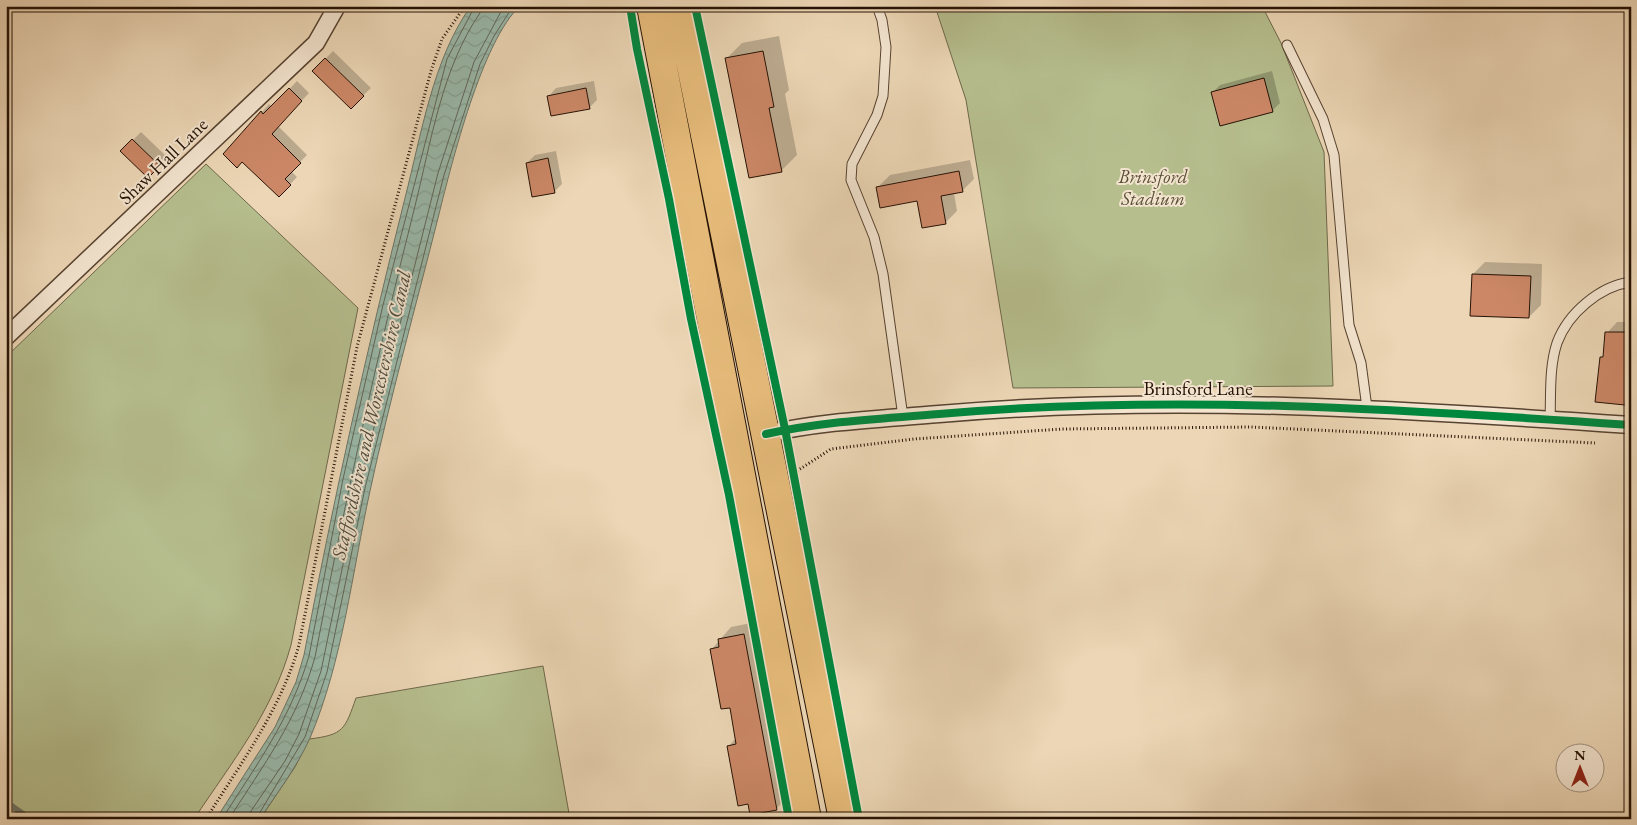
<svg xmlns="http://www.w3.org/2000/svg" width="1637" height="825" font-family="'EB Garamond',serif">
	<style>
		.green { fill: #b6be8e; stroke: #6e684a }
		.water { fill: url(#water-waves); stroke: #6b7668 }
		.shadow { fill: #0003 }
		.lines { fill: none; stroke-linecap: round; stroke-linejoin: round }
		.shore { stroke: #5f6658; stroke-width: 1 }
		.stream { stroke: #6b7668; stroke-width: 6 }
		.building { fill: #cb8766; stroke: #251205 }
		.lane-casing { stroke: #574331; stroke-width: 11 }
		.street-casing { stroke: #574331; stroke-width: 19 }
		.highway-casing { stroke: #251205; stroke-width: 30 }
		.path { stroke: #251205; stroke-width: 3; stroke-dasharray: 1 2.5; stroke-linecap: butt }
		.lane { stroke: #f3e4cf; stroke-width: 9 }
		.street { stroke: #f3e4cf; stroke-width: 16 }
		.highway { stroke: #e6bb7a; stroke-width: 28 }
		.cycleway-casing { stroke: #f3e4cf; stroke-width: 11 }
		.cycleway { stroke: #00873e; stroke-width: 8 }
		.labels { text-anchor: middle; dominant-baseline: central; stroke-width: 4; stroke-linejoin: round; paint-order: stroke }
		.street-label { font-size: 19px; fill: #251205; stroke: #f3e4cf }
		.park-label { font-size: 19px; font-style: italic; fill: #584e35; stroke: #f3e4cf }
		.water-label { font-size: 20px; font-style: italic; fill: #4e4c3f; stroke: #f3e4cf }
	</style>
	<defs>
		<pattern id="water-waves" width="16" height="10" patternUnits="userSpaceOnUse" patternTransform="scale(1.25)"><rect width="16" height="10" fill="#99b9aa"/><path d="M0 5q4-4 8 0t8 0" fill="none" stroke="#849e91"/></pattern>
	</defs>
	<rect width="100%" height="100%" fill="#ecd6b5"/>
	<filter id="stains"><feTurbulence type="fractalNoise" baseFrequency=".004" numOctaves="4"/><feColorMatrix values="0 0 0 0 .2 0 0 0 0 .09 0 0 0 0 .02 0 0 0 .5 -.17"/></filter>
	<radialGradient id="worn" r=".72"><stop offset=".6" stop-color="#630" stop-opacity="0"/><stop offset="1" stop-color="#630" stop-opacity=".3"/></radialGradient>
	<path class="green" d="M935,6H1262L1281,43L1324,152L1333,386L1013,388L966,100Z
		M206,164L358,308L291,645C273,711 232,762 194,819H30L6,802V357Z
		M543,666L570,819H260L295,767L309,739C344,735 345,729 356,698Z"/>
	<path class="water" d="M471,6H520C482,41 452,162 439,214C416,306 390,398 370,491C352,573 343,660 310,738C297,767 277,793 260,819H216L275,727L296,682L304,655C333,502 367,349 405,198C421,136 433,58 471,6Z"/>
	<path class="shadow" d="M779,36L789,90L785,94L797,155L781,171L727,58L742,43Z
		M333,51L371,88L351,107L314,71Z
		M1272,71L1280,103L1272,111L1212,93L1220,85Z
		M297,81L309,93L278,126L307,155L291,171L297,177L279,196L262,112L269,104L272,107Z
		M594,81L597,100L589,108L549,96L556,88Z
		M141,132L167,157L148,176L122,151Z
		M556,151L562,184L554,192L527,163L535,155Z
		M970,160L974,179L962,191L954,193L957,211L945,223L918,199L878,187L890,175Z
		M1485,262L1542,264L1541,305L1529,317L1473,274Z
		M1617,322H1631V398L1625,404L1601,358L1605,354L1607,333Z
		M756,622L788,797L776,809L749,803L728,747L736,738L731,706L711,650L731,627Z"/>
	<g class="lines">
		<path class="shore" d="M222,819C257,764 290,720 309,656L343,479L383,305L447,59L475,6
			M229,819C264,764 297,721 315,657C344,506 377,356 415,206C431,142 442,68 480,13L481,6
			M250,819L251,811L285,761L299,734L321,671L359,487L438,173L474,62L504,6
			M256,819L305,737L327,672L365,488L444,175L480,64L494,36L513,6"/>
		<path class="stream" d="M6,802L30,819"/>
	</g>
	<path class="building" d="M763,51L774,107L769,108L782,172L749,178L725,58Z
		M325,58L364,96L351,109L312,71Z
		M1264,78L1273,112L1220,126L1211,92Z
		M289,88L302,101L272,134L301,163L285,179L291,185L279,197L242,162L237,168L223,154L261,111L263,114Z
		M586,88L590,109L551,116L547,96Z
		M132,139L160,166L148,178L120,151Z
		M548,158L555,193L532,197L526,163Z
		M959,171L963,192L941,196L946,224L922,228L917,201L880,208L876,187Z
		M1472,274L1531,276L1529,318L1470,316Z
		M1605,332H1631V359L1625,405L1595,402L1600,357H1603Z
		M744,634L777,810L750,815L748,804L738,806L727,746L736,744L730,708L721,709L710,649L719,647L718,639Z"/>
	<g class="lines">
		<g class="lane-casing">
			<path id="lane" d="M877,6L882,20L886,47L883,96L877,115L852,164L851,180L874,237L883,274L903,417
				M1287,45L1323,119L1334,155L1349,325L1361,363L1367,408
				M1550,420C1551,395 1549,367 1557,343C1568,313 1600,286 1631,282"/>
		</g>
		<g class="street-casing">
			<path id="street" d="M6,337L316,43L337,6
				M766,434C823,421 881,419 939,414C1170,394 1400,409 1631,425"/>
		</g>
		<g class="highway-casing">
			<path id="highway" d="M651,6L807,819
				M679,6L843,819"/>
		</g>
		<path class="path" d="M797,471L831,449L914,439L1062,429L1251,427L1595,443
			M206,819C241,763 281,709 299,645L357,347L431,71L442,39L465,6"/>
		<use href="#lane" class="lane"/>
		<use href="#street" class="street"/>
		<use href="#highway" class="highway"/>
		<g class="cycleway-casing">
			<path id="cycleway" d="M630,6L637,49L669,199L691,319L729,495L789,819
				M695,6L785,429L859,819
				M766,434C823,421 881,419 939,414C1170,394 1400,409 1631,425"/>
		</g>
		<use href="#cycleway" class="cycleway"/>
	</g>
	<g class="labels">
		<g class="street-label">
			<text transform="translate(163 161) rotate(-44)">Shaw Hall Lane</text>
			<text x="1198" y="388">Brinsford Lane</text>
		</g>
		<g class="park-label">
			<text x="1153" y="176">Brinsford<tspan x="1153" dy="22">Stadium</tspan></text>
		</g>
		<g class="water-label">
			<text transform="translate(371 415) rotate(-77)">Staffordshire and Worcestershire Canal</text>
		</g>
	</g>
	<rect width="1637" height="825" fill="none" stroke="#ecd6b5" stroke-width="25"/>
	<rect x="8" y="8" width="1622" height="810" fill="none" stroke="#251205" stroke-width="2.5"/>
	<rect x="12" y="12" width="1612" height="800" fill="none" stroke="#251205"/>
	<g transform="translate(1580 768)"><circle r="24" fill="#f3e4cf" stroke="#a1907e"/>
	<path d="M0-4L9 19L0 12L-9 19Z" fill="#8f2418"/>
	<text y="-8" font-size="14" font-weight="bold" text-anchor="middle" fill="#251205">N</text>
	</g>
	<rect width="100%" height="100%" filter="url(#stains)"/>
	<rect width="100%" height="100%" fill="url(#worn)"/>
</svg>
